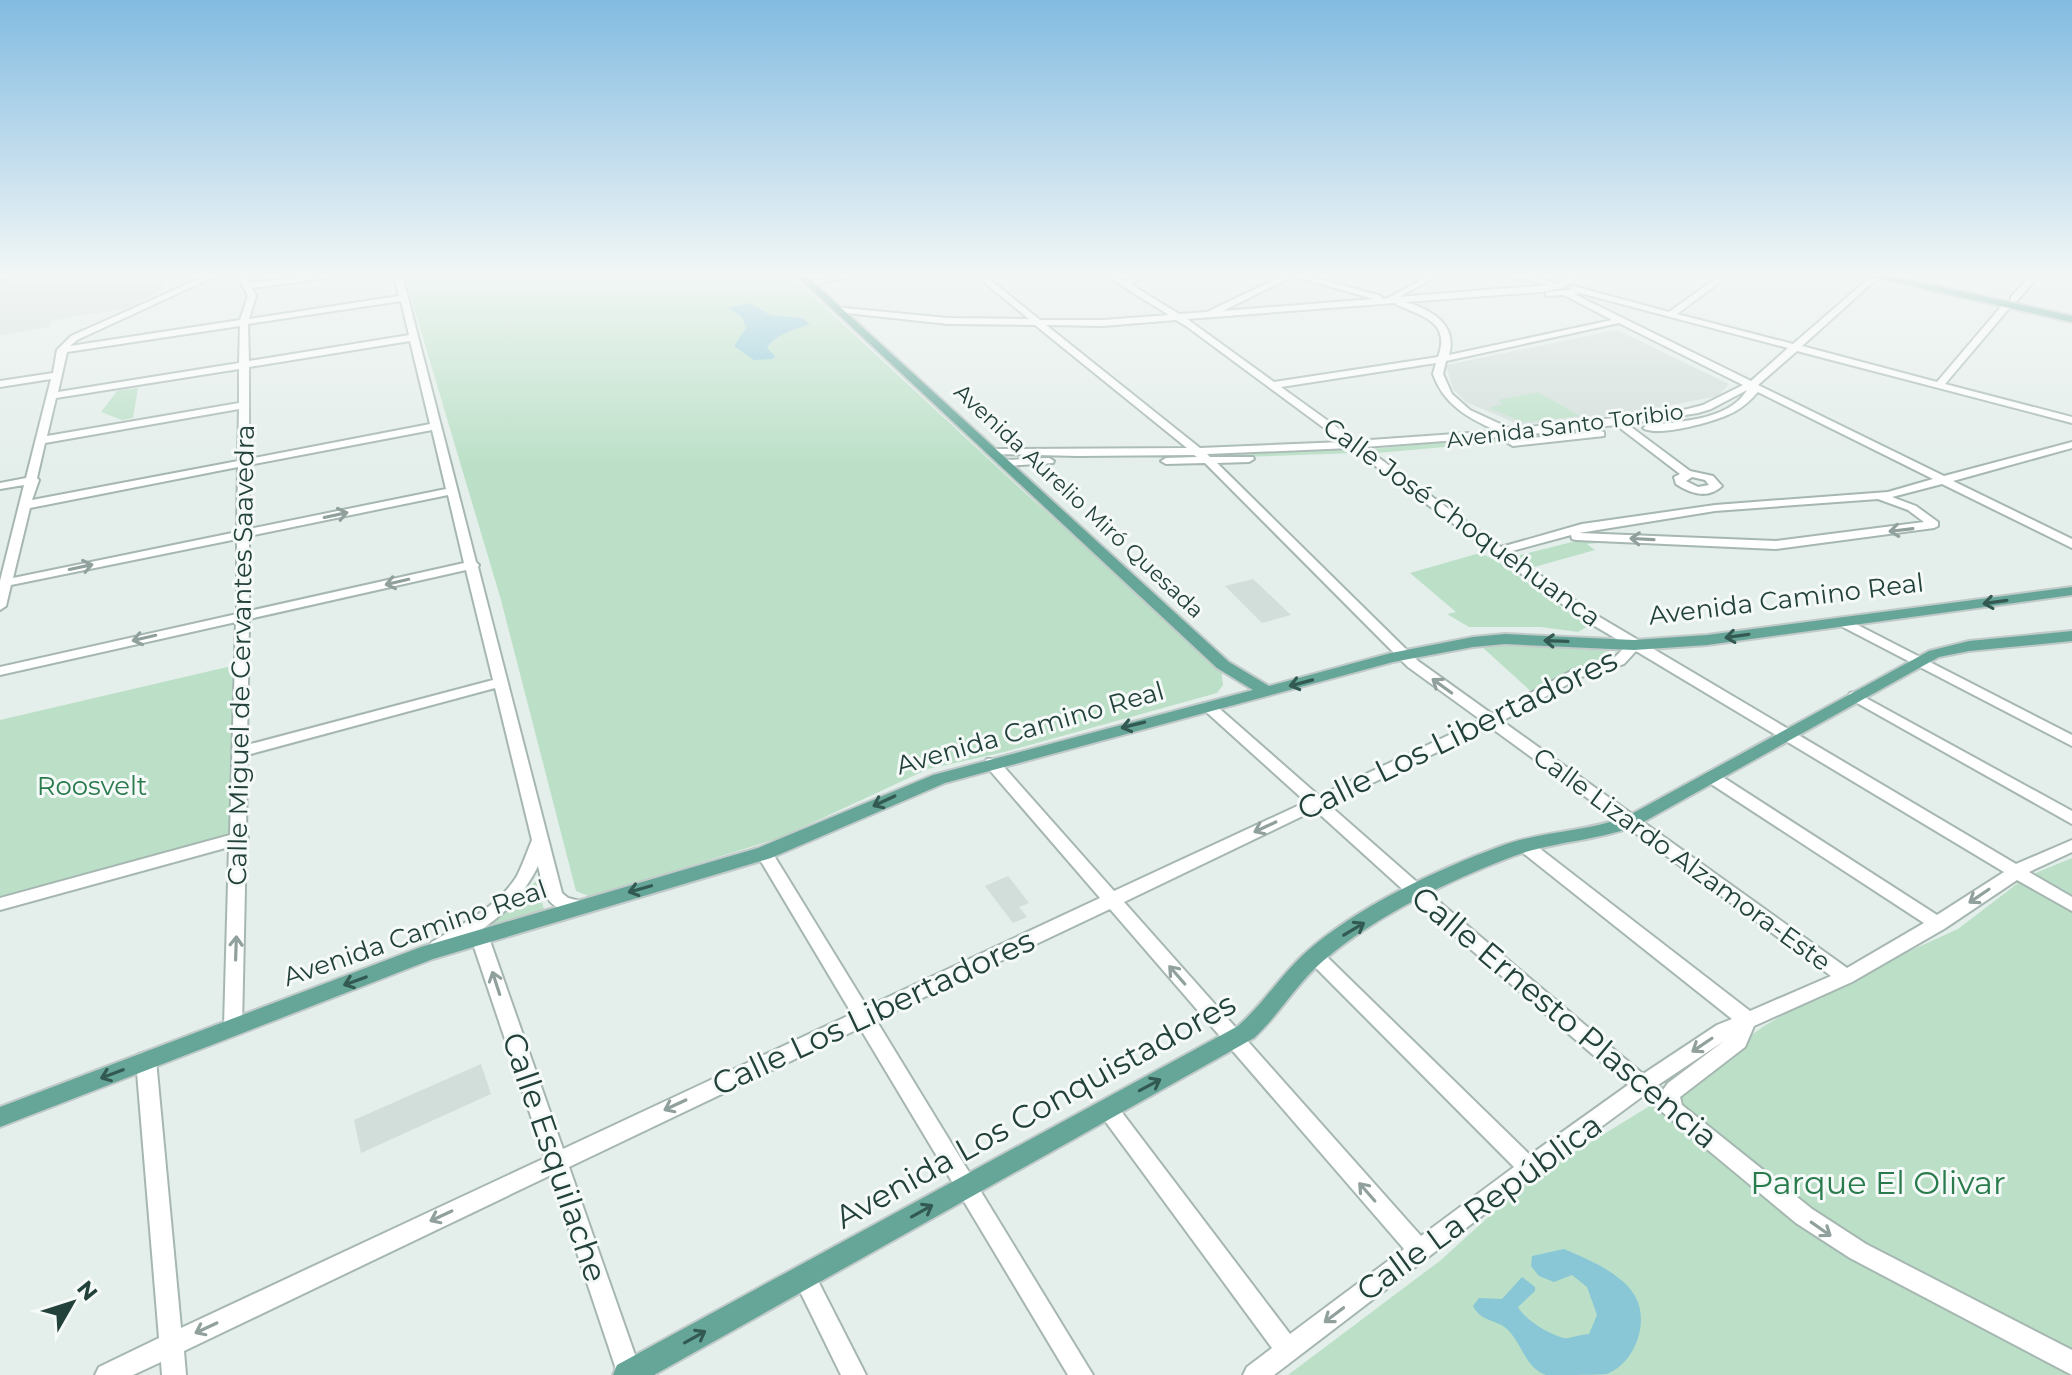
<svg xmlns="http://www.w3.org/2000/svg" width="2072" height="1375" font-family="Montserrat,sans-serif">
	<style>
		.built { fill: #d2ded9 }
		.green { fill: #bbe0c7 }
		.water { fill: #89c6d6 }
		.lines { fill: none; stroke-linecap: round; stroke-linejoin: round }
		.minor-casing { stroke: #a6b7b2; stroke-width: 4 }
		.major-casing { stroke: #c1cac8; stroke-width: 4 }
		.minor { fill: #fff; fill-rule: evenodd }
		.major { fill: #65a699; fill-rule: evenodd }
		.oneway { stroke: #90a09c }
		.oneway2 { stroke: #335a52 }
		.labels { text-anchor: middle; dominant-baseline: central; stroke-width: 6; stroke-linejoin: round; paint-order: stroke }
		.far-street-label { font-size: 22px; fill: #22413a; stroke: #f5faf8 }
		.street-label { font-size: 26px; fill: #22413a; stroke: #f5faf8 }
		.park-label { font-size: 26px; fill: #297b4d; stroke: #f5faf8 }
		.near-street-label { font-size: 32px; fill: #22413a; stroke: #f5faf8 }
		.near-park-label { font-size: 32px; fill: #297b4d; stroke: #f5faf8 }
	</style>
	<rect width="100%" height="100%" fill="#e4eeea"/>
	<path class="built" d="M14,274H157L164,283V290L125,309L76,316L52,321L49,327L0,335V279Z
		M1617,330L1729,384L1718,396L1620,415L1520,425L1466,402L1453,389L1446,365Z
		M1253,579L1291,615L1262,623L1225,586Z
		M1008,876L1029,903L1019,907L1027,917L1013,923L985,886Z
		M481,1064L491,1094L361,1153L354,1120Z"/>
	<path class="green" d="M404,274H789L1021,489L1221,668L1223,685L1217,693L1004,752L928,769L782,837L591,897L576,891L501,600Z
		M138,388L133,418L122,420L101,412L117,391Z
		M1538,392L1580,416L1523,422L1489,408L1503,404L1498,400Z
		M1505,436L1513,441L1377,453L1372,449Z
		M1351,449L1356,453L1215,458L1210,453Z
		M1580,540L1609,542L1587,544L1595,550L1527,569L1512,557Z
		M1480,553L1497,561L1588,626L1578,632L1541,627H1469L1447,614L1456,612L1410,573Z
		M1497,643L1608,651L1615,658L1534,694L1481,646Z
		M236,665L233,836L0,901V720Z
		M2072,858V1375H1288L1441,1260L1529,1180L1679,1088L1764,1026L1841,982L1958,929L2026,877Z
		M536,881L545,913L479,932L478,928L508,909Z"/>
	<path class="water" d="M750,303L770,315L802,318L810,324C794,330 775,334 767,348L775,356L773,359L754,360L734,346L746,328L742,317L728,308Z
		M1564,1249C1587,1259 1622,1273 1635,1296C1650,1322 1635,1363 1607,1374C1599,1375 1555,1375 1546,1375C1525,1368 1522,1343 1507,1329C1496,1319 1481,1322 1473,1306L1479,1298L1502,1299L1522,1277L1535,1287V1291L1518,1307C1525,1320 1550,1335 1564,1338C1570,1339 1581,1334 1589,1334L1597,1315L1587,1287L1572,1275L1554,1282L1539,1276L1531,1266L1532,1256Z"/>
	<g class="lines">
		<g class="minor-casing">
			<path id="minor" d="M4,274H14L0,280V275Z
				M210,274H220L77,340L70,346L240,320L248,296L237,274H245L250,283L325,274H345L341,276L252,288L256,296L249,319L399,296L394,274H402L476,562L479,565L478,567L562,893L568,898L584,902L587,907L584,912C576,914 572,912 564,910C543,904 543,885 538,866C523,896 504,915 476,933H486L489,938L563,1149L852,1014L756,853L758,849H770L867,1007L1100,898L987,767L984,763L987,759H997L1114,891L1306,802L1203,709L1201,706L1203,703H1213L1319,796L1481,720L1408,667L1205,463L1166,464L1161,461L1166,458L1197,457L1194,455L1078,456L991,454L990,452L995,449L1187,448L1035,325L948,324L837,312L833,309L834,307L948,318L1029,319L974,274H983L1040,320H1103L1169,315L1103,274H1112L1124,281L1142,274H1152L1130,284L1179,314L1207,312L1286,274H1302L1381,296L1382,299L1388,298L1432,274H1441L1399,297L1548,285L1510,276L1509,274H1521L1557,284L1574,274H1583L1562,288L1541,292L1405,302C1430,309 1458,324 1449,355L1612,320L1564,295L1546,296V292L1569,290L1573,286L1669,312L1722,274H1731L1677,314L1793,344L1874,274H1882L1802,346L1937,382L2005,302H2011V306L1945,384L2072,417V423L1797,351L1758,385L1944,476L2072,442V448L1953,481L2072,539V548L1942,484L1892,497L1916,506L1938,522V526L1934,528L1776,549L1576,540L1572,539L1571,535L1508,552L1591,612L2016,864L2072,840V852L2029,872L2072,897V911L2017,880L1944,929L1852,982L1754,1026L1745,1047L1680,1097L1682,1105L1812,1209L1866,1244L2072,1350V1375L1850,1258L1796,1223L1643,1096L1525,1183L1274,1375H1243L1247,1367L1272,1348L1100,1114L1097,1108L1100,1102L1107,1099L1114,1102L1290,1334L1404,1249L1110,909L876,1020L1093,1375H1068L860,1028L569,1167L642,1375H618L551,1175L184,1351L186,1375H162L161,1362L133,1375H95L99,1367L159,1338L136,1060L139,1054L146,1052L153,1054L156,1060L181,1328L545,1158L471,938L473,934L438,954L432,952L429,947L432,942C462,924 498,907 517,876C523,864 527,852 532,840L495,688L247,755L246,834L248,838L246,842L242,1026L240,1031L233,1034L226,1031L224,1026L229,847L0,910V898L230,835L236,622L0,675V667L237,614V539L11,585L6,606L0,610V581L24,485L0,489V483L26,478L51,379L0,387V381L53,373L57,350L71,336ZM1293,276L1374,299L1223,311ZM1580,293L1788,348L1751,381L1574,294ZM401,301L409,335L249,361L248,324ZM1394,303C1418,316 1452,319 1438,357L1274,382L1187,319ZM1176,320L1186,326L1343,442L1200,448L1046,325L1103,326ZM1619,323L1743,385L1703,405L1680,411L1511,429L1470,410L1452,394L1443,374L1446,361ZM240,326L239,363L58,392L67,352ZM410,341L430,424L249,459V367ZM1436,363L1433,374C1444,405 1468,418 1497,431L1356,441L1281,387ZM239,369V403L47,436L56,398ZM1747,390C1730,420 1679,422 1648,425L1643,428C1658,438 1717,421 1734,412C1743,407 1751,400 1758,392L1933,479L1888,492L1715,505L1582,524L1501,547L1364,447L1511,436L1616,425L1680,474L1674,477L1676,484C1691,494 1708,499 1722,486L1713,476L1690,471L1627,424L1698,413L1711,409ZM239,409L238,461L32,500L39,480L37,478L45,443ZM432,430L446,489L249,529V465ZM1351,448L1581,618L1627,645L1614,658L1571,671L1492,714L1418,661L1217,463L1249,462L1254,459L1253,457H1210L1207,454ZM238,467L237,532L13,578L30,508ZM1692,477L1705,480L1709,485L1698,487L1686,481ZM448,495L464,563L249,611V536ZM1878,499L1908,510L1924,522L1776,541L1579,533L1715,511ZM466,570L493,680L247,745L249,619ZM1636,651L2004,872L1937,915L1718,774H1708L1705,778L1708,782L1924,923L1847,968L1502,721L1581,677L1624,664ZM1490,727L1831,976L1750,1011L1530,841H1518L1516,845L1518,849L1732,1019L1717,1025L1643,1074L1443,905L1328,804ZM1315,810L1431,915L1628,1085L1530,1155L1321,951L1315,949L1309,951L1306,956L1309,961L1514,1167L1421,1236L1124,902ZM1724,1041L1668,1083L1663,1090L1658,1085Z
				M848,274H864L809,285L805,283Z
				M2032,274H2040L2017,301H2011V297Z
				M1600,431L1604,432V436L1513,446L1508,443L1513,440Z
				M1049,458L1054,461L1053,463L1006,466L1001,463L1006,460Z
				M1844,618L2072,735V746L1839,625L1837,622Z
				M1855,692L2072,811V824L1850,699L1848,696L1850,693Z
				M804,1266L812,1269L866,1375H841L793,1277L796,1269Z"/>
		</g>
		<g class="major-casing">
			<path id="major" d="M795,274H804L1229,662L1269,686L1391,653L1473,637L1505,634L1634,640L1707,635L2072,587V595L1707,645L1634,650L1505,644L1473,647L1393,662L945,783L771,858L433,959L0,1127V1107L421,947L758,848L933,775L1253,690L1217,668Z
				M1868,274H1883L2072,316V322L1872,277Z
				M2072,631V641L1969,651L1939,657L1638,825C1598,841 1554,841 1514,856C1448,881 1377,915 1323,961C1296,984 1279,1015 1254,1038L654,1375H613L617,1365L1238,1026C1263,1004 1280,976 1304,954C1356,907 1436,870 1501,846C1542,831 1585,832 1626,817L1929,651L1969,641Z"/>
		</g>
		<use href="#minor" class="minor"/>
		<use href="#major" class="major"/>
	</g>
	<defs><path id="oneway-shaft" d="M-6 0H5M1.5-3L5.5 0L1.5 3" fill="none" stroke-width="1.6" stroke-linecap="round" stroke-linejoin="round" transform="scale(2)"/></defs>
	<g class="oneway">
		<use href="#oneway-shaft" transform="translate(336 515) rotate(-12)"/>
		<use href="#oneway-shaft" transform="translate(1901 530) rotate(173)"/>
		<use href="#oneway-shaft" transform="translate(1642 539) rotate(-177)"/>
		<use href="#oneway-shaft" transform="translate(81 567) rotate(-12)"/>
		<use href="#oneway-shaft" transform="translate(397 582) rotate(167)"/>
		<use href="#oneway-shaft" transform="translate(144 638) rotate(167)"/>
		<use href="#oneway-shaft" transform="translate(1442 686) rotate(-144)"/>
		<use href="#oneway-shaft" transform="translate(1265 827) rotate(155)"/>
		<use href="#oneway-shaft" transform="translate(1979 896) rotate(146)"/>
		<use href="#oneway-shaft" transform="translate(236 948) rotate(-88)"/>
		<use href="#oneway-shaft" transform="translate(1177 975) rotate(-131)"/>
		<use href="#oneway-shaft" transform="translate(496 983) rotate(-108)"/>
		<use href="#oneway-shaft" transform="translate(1702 1045) rotate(146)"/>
		<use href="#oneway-shaft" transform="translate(675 1105) rotate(155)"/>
		<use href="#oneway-shaft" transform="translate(1367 1192) rotate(-131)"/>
		<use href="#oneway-shaft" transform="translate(441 1216) rotate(155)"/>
		<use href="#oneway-shaft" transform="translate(1821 1229) rotate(35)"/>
		<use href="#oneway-shaft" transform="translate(1334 1315) rotate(143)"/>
		<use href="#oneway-shaft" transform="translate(206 1328) rotate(155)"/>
	</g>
	<g class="oneway2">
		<use href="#oneway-shaft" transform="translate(1995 602) rotate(172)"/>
		<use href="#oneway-shaft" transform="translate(1737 636) rotate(172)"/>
		<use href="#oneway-shaft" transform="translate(1556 641) rotate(-178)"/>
		<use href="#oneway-shaft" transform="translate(1301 683) rotate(165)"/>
		<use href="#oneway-shaft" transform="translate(1133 725) rotate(166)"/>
		<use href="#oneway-shaft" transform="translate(884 801) rotate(155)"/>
		<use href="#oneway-shaft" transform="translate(640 889) rotate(164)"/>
		<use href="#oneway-shaft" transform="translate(1354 929) rotate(-31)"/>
		<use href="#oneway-shaft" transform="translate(355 981) rotate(160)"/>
		<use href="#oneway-shaft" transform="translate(112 1074) rotate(159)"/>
		<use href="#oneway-shaft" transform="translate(1150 1085) rotate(-28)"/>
		<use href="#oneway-shaft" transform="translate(922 1211) rotate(-29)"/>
		<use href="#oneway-shaft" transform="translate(695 1337) rotate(-29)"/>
	</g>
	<linearGradient id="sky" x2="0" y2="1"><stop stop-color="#82bbe1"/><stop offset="0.59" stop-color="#f3f7f6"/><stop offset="1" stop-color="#f3f7f6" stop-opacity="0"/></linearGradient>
	<rect width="2072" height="466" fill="url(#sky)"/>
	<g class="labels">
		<g class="far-street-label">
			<text transform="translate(1565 426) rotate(-7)">Avenida Santo Toribio</text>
			<text transform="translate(1079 501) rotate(43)">Avenida Aurelio Miró Quesada</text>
		</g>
		<g class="street-label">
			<text transform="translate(1462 522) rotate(36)">Calle José Choquehuanca</text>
			<text transform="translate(1786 599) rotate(-7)">Avenida Camino Real</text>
			<text transform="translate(241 655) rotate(-89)">Calle Miguel de Cervantes Saavedra</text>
			<text transform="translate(1030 728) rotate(-16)">Avenida Camino Real</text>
			<text transform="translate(1682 859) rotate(36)">Calle Lizardo Alzamora-Este</text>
			<text transform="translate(415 933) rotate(-19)">Avenida Camino Real</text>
		</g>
		<g class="park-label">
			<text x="92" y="786">Roosvelt</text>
		</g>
		<g class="near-street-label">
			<text transform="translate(1457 734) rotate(-26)">Calle Los Libertadores</text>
			<text transform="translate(873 1012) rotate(-25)">Calle Los Libertadores</text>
			<text transform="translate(1565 1017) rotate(40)">Calle Ernesto Plascencia</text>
			<text transform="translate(1035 1110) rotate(-29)">Avenida Los Conquistadores</text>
			<text transform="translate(555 1157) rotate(71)">Calle Esquilache</text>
			<text transform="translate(1479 1207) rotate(-36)">Calle La República</text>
		</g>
		<g class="near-park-label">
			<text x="1878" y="1182">Parque El Olivar</text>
		</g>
	</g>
	<g transform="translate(72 1303) rotate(51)" stroke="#f5faf8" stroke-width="6" paint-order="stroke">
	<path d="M0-6L14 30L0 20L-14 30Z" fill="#22413a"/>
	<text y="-12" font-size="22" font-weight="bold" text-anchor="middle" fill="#22413a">N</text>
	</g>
</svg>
